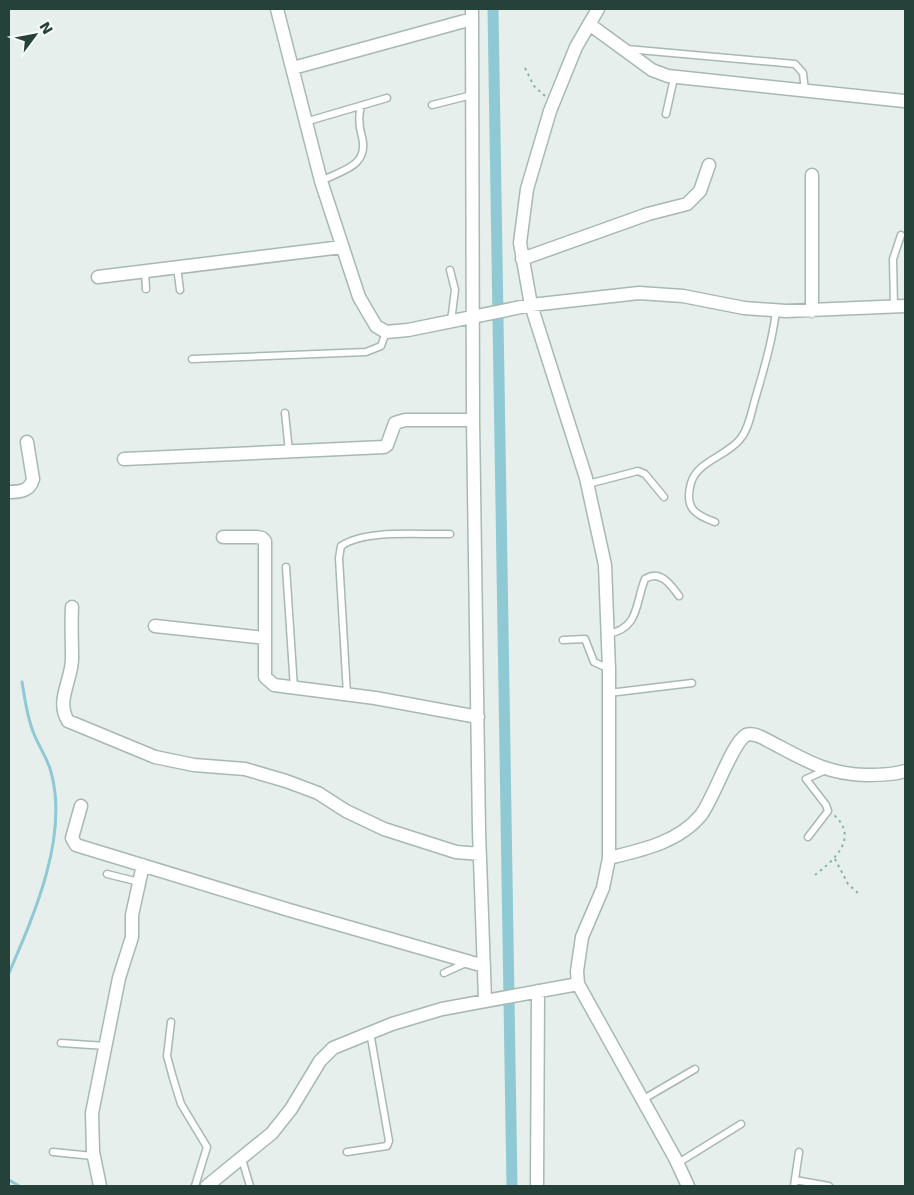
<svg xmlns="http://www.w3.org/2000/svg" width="914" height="1195" font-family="'DejaVu Sans',sans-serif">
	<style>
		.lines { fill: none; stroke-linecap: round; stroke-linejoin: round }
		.stream { stroke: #8ec9d4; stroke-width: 3 }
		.canal { stroke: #8ec9d4; stroke-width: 11 }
		.lane-casing { stroke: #a8b8b2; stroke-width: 9 }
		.street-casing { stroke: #a8b8b2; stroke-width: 15 }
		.path { stroke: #86b3a5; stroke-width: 2; stroke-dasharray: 2.5 4; stroke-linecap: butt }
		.lane { stroke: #fff; stroke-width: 6 }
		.street { stroke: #fff; stroke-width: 12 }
	</style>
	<rect width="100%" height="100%" fill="#e6efeb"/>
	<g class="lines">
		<path class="stream" d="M9,973C34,915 69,836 51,772C48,759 39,747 34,734C27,718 25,699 22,682
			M9,1180L19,1186"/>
		<path class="canal" d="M493,9L512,1186"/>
		<g class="lane-casing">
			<path id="lane" d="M627,49L795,64L803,73L805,91
				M432,105L472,95
				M666,114L674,78
				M305,122L387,98
				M321,181C343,170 369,166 362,137C359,127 358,117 361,106
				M177,267L180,290
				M450,270L455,290L451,321
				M145,271L146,289
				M894,307L893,259L901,235
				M192,359L366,352L381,346L386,332
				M285,413L289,451
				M588,484L638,471L645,474L664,497
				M715,522C695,515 684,508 691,483C697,461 728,456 741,438C748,429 751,415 754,403C763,372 772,343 776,311
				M286,567L294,688
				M608,634C640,628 635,603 645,579C660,569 671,585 679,596
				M563,640L585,639L594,662L609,669
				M609,693L692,683
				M347,694L339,558L341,546C366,529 419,535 450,534
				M808,837L828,811L826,805L806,779L826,770
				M107,874L139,882
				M444,973L468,962
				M171,1022L167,1056L173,1078L181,1104L207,1147L195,1186
				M61,1043L106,1046
				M642,1100L695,1069
				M53,1152L93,1156
				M347,1152L387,1146L389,1141L370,1032
				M242,1159L250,1186
				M678,1163L741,1124
				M795,1180L829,1186
				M794,1186L799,1152"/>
		</g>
		<g class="street-casing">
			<path id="street" d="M277,9L321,181L359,297L376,326L386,332L408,330L531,305L639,293L683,296L744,308L786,311L905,306
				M472,9L473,420L479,831L485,1000
				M598,9L576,47L550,111L527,189L520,243L531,305L586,478L605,565L609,669V858L603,888L582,937L577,971L578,984L675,1158L688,1186
				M589,24L652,70L668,76L904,101
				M293,68L472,19
				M522,259L648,214L687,204L700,191L709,165
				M98,277L342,247
				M812,311V175
				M124,459L384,447L387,445L395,423L405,420H473
				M9,492C20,492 30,491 33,479L27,442
				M223,537H257L262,538L265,541V677L274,685L375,698L478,717
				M72,607C71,624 72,640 72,657C73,679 55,700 68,721L155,757L194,765L245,769L286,781L318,793L346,811L384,829L456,852L480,854
				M155,626L265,638
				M81,806L72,838L76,845L289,910L484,966
				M609,858C642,850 679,842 701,815C714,798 732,743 746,735C751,733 756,735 761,737C799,756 822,774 866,775C879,775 893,775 905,771
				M100,1186L93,1152L92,1113L119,978L132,937V915L143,865
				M207,1186L272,1133L291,1109L320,1061L333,1048L392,1024L442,1009L578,984
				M537,1186L538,991"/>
		</g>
		<path class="path" d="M525,68L534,86L545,96
			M835,859L848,884L860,895
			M815,875C833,861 860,838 834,815"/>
		<use href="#lane" class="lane"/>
		<use href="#street" class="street"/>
	</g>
	<rect width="914" height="1195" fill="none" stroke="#24423a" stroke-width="20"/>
	<g transform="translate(35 35) rotate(58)" stroke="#f7fbf9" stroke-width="4" paint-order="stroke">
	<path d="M0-4L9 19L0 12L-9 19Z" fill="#24423a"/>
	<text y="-8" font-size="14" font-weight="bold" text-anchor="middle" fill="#24423a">N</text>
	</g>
</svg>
